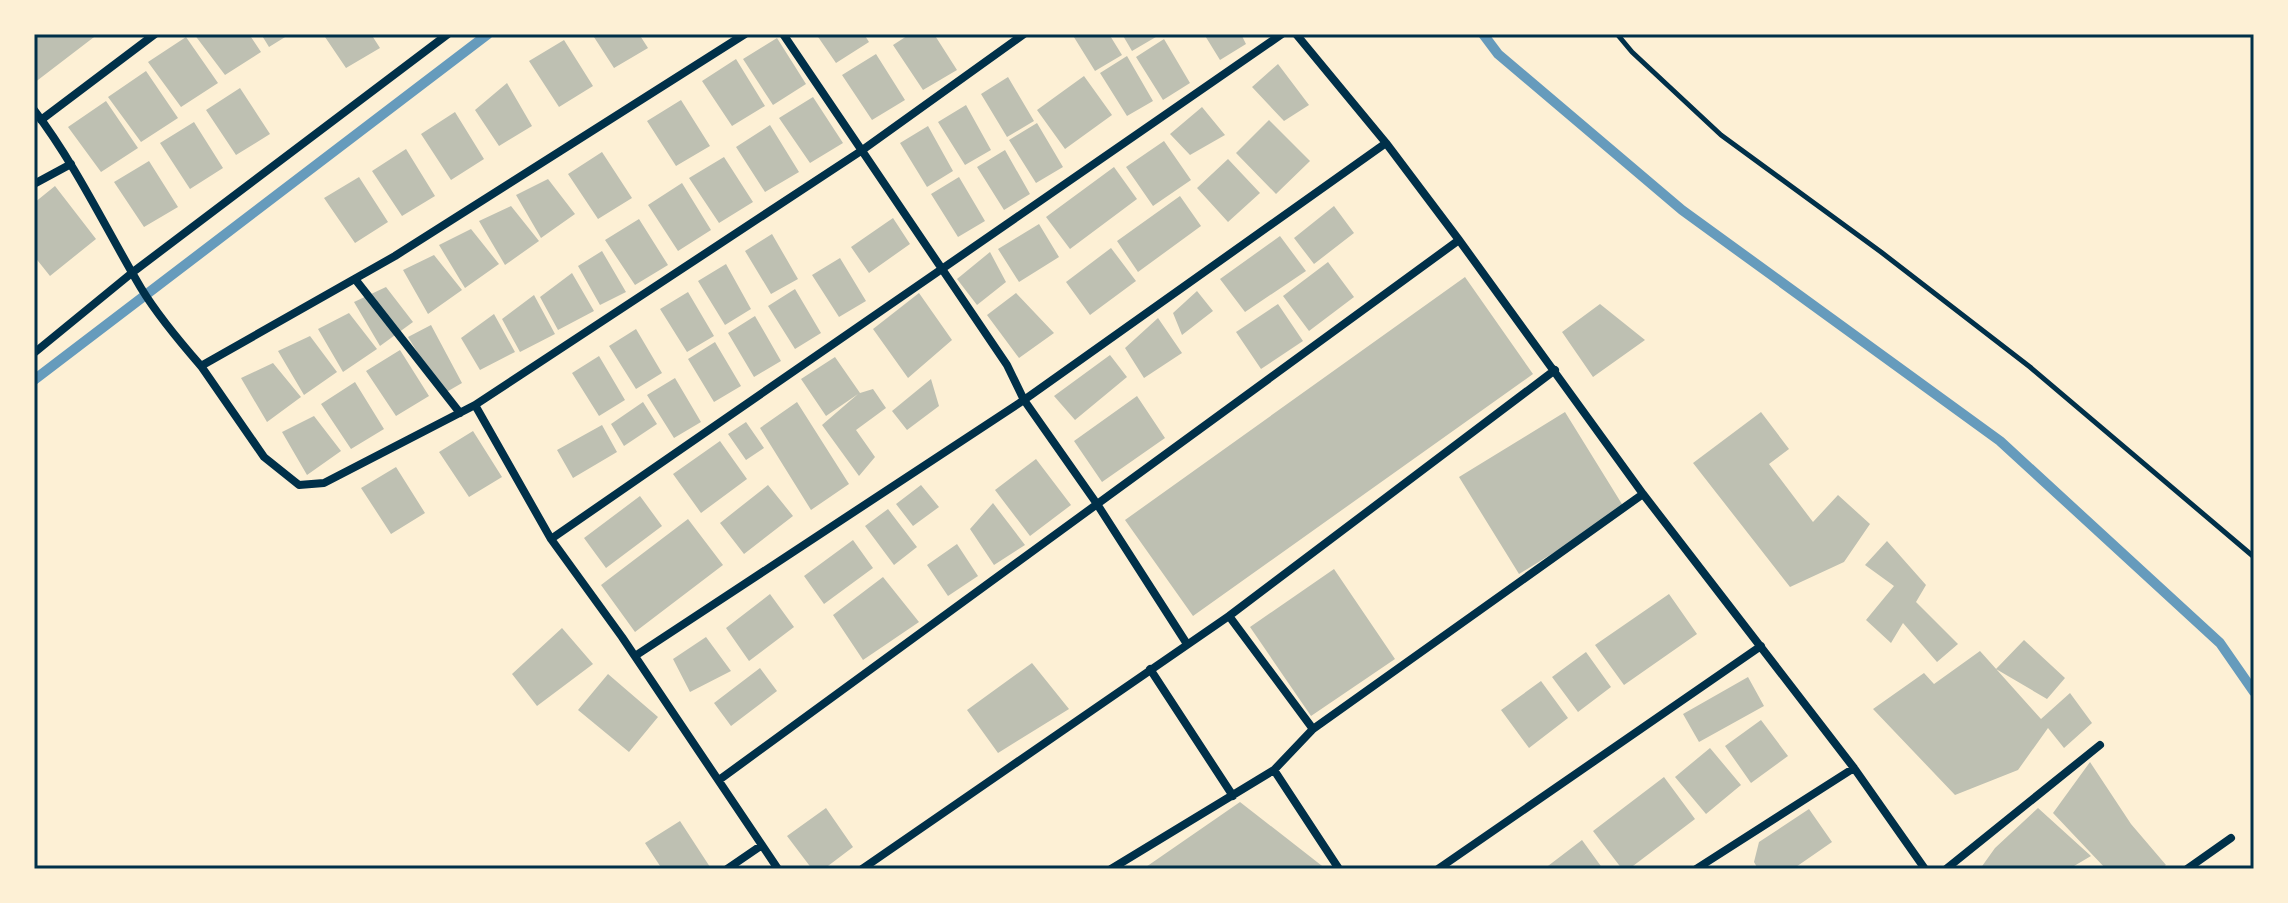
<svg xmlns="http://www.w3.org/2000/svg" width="2288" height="903" font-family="'IBM Plex Sans',sans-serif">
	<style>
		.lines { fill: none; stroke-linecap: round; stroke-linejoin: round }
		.stream { stroke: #669bbc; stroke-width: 10 }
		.building { fill: #bec0b2 }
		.path { stroke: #003049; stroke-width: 5 }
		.minor { stroke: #003049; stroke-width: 8 }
		.neatline { fill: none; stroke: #003049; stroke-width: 3 }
	</style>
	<rect width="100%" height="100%" fill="#fdf0d5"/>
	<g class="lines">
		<path class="stream" d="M1483,34L1498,54L1682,210L2000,441L2220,643L2254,692
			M34,380L488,34"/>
	</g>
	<path class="building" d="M34,34H98L34,83Z
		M194,34H249L261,52L225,75Z
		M261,34H290L269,47Z
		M323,34H371L380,48L346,68Z
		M592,34H639L648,48L614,68Z
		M816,34H864L869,42L836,63Z
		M910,34H934L957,70L923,90L893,45Z
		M1072,34H1109L1122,55L1095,71Z
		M1122,34H1161L1132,51Z
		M1204,34H1241L1246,44L1220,60Z
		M186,37L218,83L181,107L148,62Z
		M777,38L806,84L773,105L743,59Z
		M1164,39L1190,83L1163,100L1136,57Z
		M564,40L593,86L559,107L529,61Z
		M876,54L905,100L872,120L842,75Z
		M1127,56L1153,101L1127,116L1100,73Z
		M736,59L765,106L732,126L702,81Z
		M1278,64L1309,105L1284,121L1252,87Z
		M146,71L178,118L141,142L108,97Z
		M1084,76L1112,115L1065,149L1037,110Z
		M1008,77L1034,121L1007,137L981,94Z
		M507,83L532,126L499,146L475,110Z
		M240,88L270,134L236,155L206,110Z
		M813,97L843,143L810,163L779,118Z
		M681,100L710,146L676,166L647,121Z
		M106,101L138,148L101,172L68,127Z
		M966,105L991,150L965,165L938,122Z
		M1202,107L1225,135L1190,155L1170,134Z
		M455,112L484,159L451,180L421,134Z
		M1269,120L1310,161L1276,194L1236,153Z
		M194,122L223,168L190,189L160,143Z
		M1037,123L1063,167L1036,183L1009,140Z
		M770,125L799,172L765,192L736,147Z
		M928,126L953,171L927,187L900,143Z
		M1164,141L1191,180L1153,206L1126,167Z
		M406,149L435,196L402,216L372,171Z
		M1005,150L1030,194L1004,210L977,167Z
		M602,152L632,198L598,219L568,174Z
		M724,157L753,202L719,223L689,178Z
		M1228,159L1260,193L1228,222L1197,188Z
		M149,161L178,207L144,227L114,182Z
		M1114,167L1137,199L1070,249L1046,217Z
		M359,177L388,222L355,243L324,198Z
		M959,177L985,221L958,237L931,194Z
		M548,179L575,214L541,238L516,195Z
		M682,183L711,230L678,251L648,205Z
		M55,186L96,239L50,276L34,256V203Z
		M1180,196L1201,226L1138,272L1117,241Z
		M511,206L539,241L505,265L479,221Z
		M1334,206L1354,233L1314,264L1294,238Z
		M893,218L910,244L869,273L851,247Z
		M639,219L668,265L635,285L605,240Z
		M1039,224L1059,257L1019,282L998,249Z
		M471,229L499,264L465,288L439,245Z
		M772,234L798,279L771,294L745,251Z
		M1280,236L1306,271L1245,312L1220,279Z
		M1111,248L1136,281L1090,315L1066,282Z
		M602,251L626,292L600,305L578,266Z
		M990,252L1006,282L977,305L957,279Z
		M434,255L462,290L428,314L403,270Z
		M840,258L866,301L839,317L812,275Z
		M1328,262L1354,297L1309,331L1283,296Z
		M726,264L751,309L725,325L698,281Z
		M572,273L594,311L558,330L540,297Z
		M1465,277L1533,374L1193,616L1125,520Z
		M386,287L413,322L380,346L354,302Z
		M795,289L821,333L795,349L768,306Z
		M1197,291L1213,311L1182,335L1173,313Z
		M688,292L714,336L687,352L660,309Z
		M919,293L952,340L908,378L873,329Z
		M1016,293L1054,333L1019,358L987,315Z
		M534,295L555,334L520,352L502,319Z
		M1278,304L1303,341L1261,369L1236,332Z
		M1600,304L1645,340L1593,377L1562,332Z
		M349,313L377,349L343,372L318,329Z
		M494,314L515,352L480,370L461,338Z
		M755,316L781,361L754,377L728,333Z
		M1158,318L1182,353L1144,378L1125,348Z
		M431,325L462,383L443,394L408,337Z
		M636,329L662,373L636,389L609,346Z
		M310,336L337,372L304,395L278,351Z
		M715,342L741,386L714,402L688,359Z
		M400,350L429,396L396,416L366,371Z
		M1110,355L1127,377L1075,420L1054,396Z
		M599,356L625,400L599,416L572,373Z
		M835,357L860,393L873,389L886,408L856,430L875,457L859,476L822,425L858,394L826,416L801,379Z
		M273,363L301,397L267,422L241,378Z
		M675,378L701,422L674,438L647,395Z
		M931,379L939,406L907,430L892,411Z
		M355,382L384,429L351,449L321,404Z
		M1137,396L1165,438L1102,482L1074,441Z
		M643,402L657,424L624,446L611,424Z
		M797,402L849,484L811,510L760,428Z
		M1565,412L1625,509L1519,574L1459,477Z
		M1761,412L1789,449L1769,464L1813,522L1838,495L1870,524L1844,562L1790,587L1693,463Z
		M314,416L341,451L307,475L282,432Z
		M746,422L764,448L746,460L728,434Z
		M602,425L617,452L573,478L557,450Z
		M473,431L502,477L469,497L439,452Z
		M720,441L747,479L701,513L673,474Z
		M1036,459L1071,505L1030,536L995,490Z
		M396,467L425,513L391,534L361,488Z
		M768,485L793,516L744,554L720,523Z
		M921,485L939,507L913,526L896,504Z
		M640,496L662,526L606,568L584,538Z
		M993,503L1025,545L994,565L970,529Z
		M888,509L917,547L894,565L865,526Z
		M688,519L723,565L635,632L601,585Z
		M853,540L873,568L824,604L804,576Z
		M1887,541L1926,585L1916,602L1958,644L1937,662L1903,623L1891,643L1866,620L1894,586L1865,565Z
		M957,544L978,576L948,596L927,565Z
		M1334,569L1395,659L1311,716L1250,627Z
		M883,577L919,622L863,660L833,615Z
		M770,594L794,627L749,661L726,628Z
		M1669,594L1697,634L1624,685L1595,645Z
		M562,628L593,664L537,706L512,674Z
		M706,637L731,671L690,692L673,659Z
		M2024,640L2065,678L2047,699L1996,669Z
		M1980,651L2041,719L2070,693L2092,723L2064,748L2048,728L2018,770L1955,795L1873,709L1924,673L1934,684Z
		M1586,652L1611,687L1578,712L1552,677Z
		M1032,663L1069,709L998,753L967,710Z
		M760,668L777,691L731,726L714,703Z
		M608,674L658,717L629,752L578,710Z
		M1748,677L1764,706L1699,742L1683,714Z
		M1541,681L1568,718L1529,748L1501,710Z
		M1761,720L1788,756L1751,783L1725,746Z
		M1710,748L1741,785L1706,814L1675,777Z
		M2090,762L2131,824L2166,865L2160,869H2106L2053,813Z
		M1664,777L1695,819L1629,869H1622L1593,831Z
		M1240,802L1326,869H1143Z
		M826,808L853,847L824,869H812L787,836Z
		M2038,808L2091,856L2069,869H1980L1995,848Z
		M1809,809L1832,842L1793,869H1758L1754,862L1759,842Z
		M680,821L710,867L707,869H662L645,843Z
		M1582,840L1603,869H1544Z"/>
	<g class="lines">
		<path class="path" d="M1617,34L1632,52L1721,135L1881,252L2030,367L2254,557"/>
		<path class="minor" d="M783,34L1007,365L1024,400L1097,504L1187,644
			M1296,34L1386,143L1459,240L1643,494L1854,768L1925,869
			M34,110C76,165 106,229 141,288C158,316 180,342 201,366L395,256L745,34
			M41,120L155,34
			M34,184L71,164
			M355,279L460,413
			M34,353L133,272L448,34
			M201,366L264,457L299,485L324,483L475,405L861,151L1024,34
			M475,405L551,539L622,637L778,869
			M551,539L1282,34
			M1229,616L1313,729
			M635,656L1024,400L1386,143
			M1150,669L1233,796
			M1274,770L1339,869
			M719,780L1459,240
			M727,869L762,845
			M862,869L1229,616L1555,370
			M1111,869L1274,770L1313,729L1643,494
			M1438,869L1761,646
			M1696,869L1854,768
			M1946,869L2100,745
			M2187,869L2231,838"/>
	</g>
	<rect width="2288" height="903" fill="none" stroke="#fdf0d5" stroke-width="72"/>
	<rect x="36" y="36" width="2216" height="831" class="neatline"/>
</svg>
